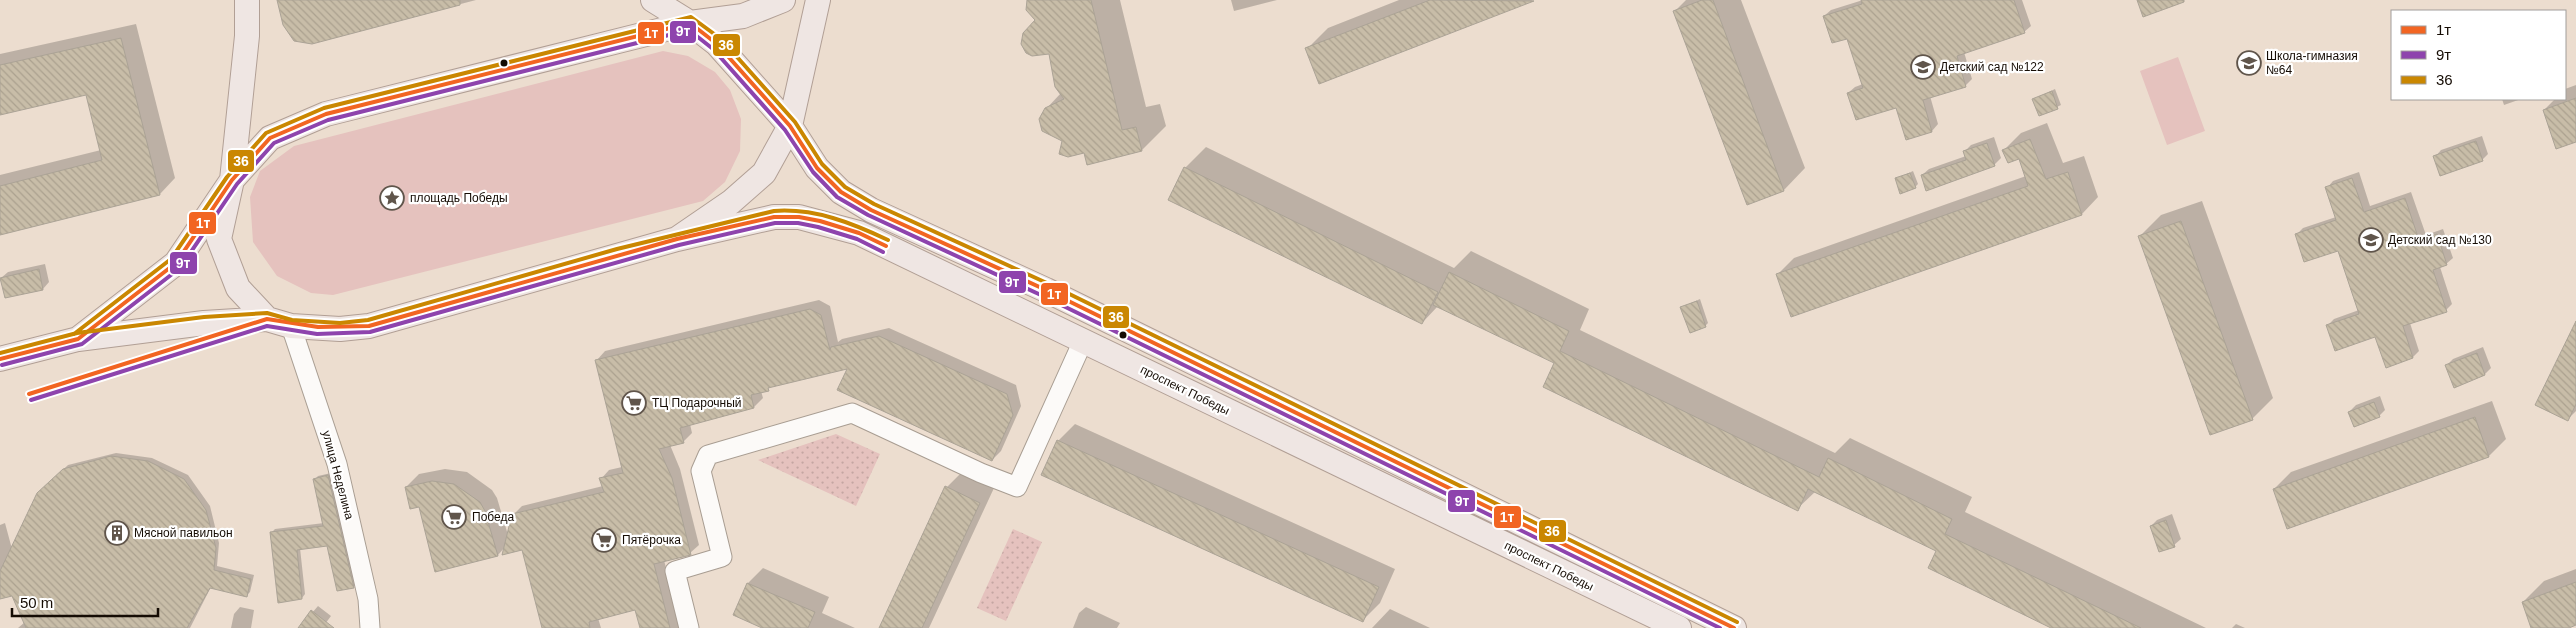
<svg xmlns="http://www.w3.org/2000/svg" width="2576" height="628" font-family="Helvetica,sans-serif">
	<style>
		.grass { fill: #e5c2be }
		.park { fill: url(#park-dots) }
		.shadow { fill: #0003 }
		.building { fill: url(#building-back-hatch); stroke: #aba396 }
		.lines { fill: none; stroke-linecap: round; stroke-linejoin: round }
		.minor-casing { stroke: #a89d92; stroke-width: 21 }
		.major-casing { stroke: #b19f95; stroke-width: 26 }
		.minor { stroke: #fcfaf8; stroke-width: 19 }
		.major { stroke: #efe6e3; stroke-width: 24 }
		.bus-1-casing { stroke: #fff; stroke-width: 8 }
		.bus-2-casing { stroke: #fff; stroke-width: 8 }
		.bus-3-casing { stroke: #fff; stroke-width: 8 }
		.bus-1 { stroke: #f26522; stroke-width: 4 }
		.bus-2 { stroke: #8e44ad; stroke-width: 4 }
		.bus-3 { stroke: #ca8701; stroke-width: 4 }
		.bus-dot { fill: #150c04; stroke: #fff; stroke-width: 2 }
		.labels { text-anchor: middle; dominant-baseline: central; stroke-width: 4.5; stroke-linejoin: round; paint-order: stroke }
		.poi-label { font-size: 12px; fill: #150c04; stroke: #fff; text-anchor: start }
		.street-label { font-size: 12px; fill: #150c04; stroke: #fff }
		.line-badge { stroke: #fff; stroke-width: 2 }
		.badge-label { font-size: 14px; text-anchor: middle; font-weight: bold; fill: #fff }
	</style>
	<defs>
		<pattern id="park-dots" width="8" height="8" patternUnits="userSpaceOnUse" patternTransform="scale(1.25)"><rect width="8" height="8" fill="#e5c2be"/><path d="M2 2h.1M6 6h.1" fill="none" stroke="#c4a6a2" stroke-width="1.8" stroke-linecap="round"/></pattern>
		<pattern id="building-back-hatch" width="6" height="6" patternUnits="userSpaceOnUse" patternTransform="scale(1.25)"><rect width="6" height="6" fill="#c8bda8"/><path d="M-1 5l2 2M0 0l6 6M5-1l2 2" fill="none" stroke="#aba18f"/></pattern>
	</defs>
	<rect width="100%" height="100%" fill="#ecddcf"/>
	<path class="grass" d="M663,51L688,56L715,72L730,90L741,119L740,151L725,182L703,201L333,295L311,293L277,276L253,242L250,197L260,171L294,146Z
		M2178,57L2205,131L2167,145L2140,71Z"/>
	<path class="park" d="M836,434L880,454L856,506L758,460Z
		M1013,529L1042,542L1006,621L977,608Z"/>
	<path class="shadow" d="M278,0H476L312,43Z
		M1030,0H1120L1146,107L1160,104L1166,126L1142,150L1063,140L1046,109L1061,93L1050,53Z
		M1231,0H1277L1234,11Z
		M1399,0H1534L1320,83L1307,49L1328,28Z
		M1686,0H1741L1805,168L1784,190L1747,203L1675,11Z
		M1863,0H2022L2031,26L2024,32L1964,52L1972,79L1966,85L1930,96L1938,124L1932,131L1907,138L1897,106L1848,93L1855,87L1863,84L1848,37L1824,16L1831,10Z
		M136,24L175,178L160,194L0,234V175L101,150L87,94L0,114V54Z
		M2576,85V141L2544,110L2555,99H2565V89Z
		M2055,89L2061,105L2040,115L2034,99Z
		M2502,99H2521L2504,105Z
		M2047,123L2063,163L2084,156L2098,197L2082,214L1792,315L1778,274L1794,258L2026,176L2020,158L2004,150L2021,133Z
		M2482,136L2488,154L2482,160L2435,157L2441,150Z
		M1994,137L2001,158L1994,165L1922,175L1929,169L1966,156L1965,151L1971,145Z
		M1206,147L1454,268L1471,251L1589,309L1580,330L1835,453L1850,438L1972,497L1965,512L2206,628H2054L1938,550L1816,491L1797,509L1556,362L1438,306L1422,323L1185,168Z
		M1913,171L1918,184L1915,187L1896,179Z
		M2359,172L2370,206L2411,192L2426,235L2443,229L2453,258L2446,264L2440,267L2452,304L2446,310L2410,323L2419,351L2413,357L2376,335L2328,325L2334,319L2359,310L2339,249L2296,235L2303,228L2336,217L2327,188L2333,181Z
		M2202,201L2273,398L2252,419L2140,236L2161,215Z
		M45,264L49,282L43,289L6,297L1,278L8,272Z
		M1700,299L1708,323L1705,326L1682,307Z
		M819,300L830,306L838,342L842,339L889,328L1016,385L1021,406L1001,451L992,460L849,367L772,386L761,391L763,398L754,407L690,424L692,433L683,442L670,445L680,469L699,545L690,553L664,560L681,628H641L636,609L598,618L601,628H543L523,548L505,547L498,555L436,570L419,505L406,487L419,474L445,469L467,472L492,490L497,498L508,535L513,515L522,506L603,486L601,479L609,470L622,467L597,360L605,351Z
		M2576,323V411L2567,420Z
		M2483,347L2491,368L2485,374L2455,386L2447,365L2453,359Z
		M2380,396L2385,410L2379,416L2349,412L2356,405Z
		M2492,401L2506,439L2489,456L2274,489L2291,472Z
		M1075,424L1395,569L1380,603L1363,620L1058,441Z
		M116,453L152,458L188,475L210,506L219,543L217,566L254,575L250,592L246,596L211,587L190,628H18L25,622L13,594L0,598V525L5,523L12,549L38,494L68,465Z
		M962,472L994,488L929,628H880L947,487Z
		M331,473L357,583L353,587L328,544L300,548L305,594L302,598L272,532L275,529L324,523L315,479L318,476Z
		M2172,514L2181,539L2174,545L2160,551L2151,526L2157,520Z
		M763,568L829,597L822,613L855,628H766L735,615L748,583Z
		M2576,569V624L2565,628H2533L2523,602L2544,581Z
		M318,606L331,616L322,628H299Z
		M240,607L254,610L251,628H231L234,614Z
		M1086,607L1120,623L1117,628H1073L1079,613Z
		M1390,609L1430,628H1372Z
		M2236,624L2245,628H2232Z"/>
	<path class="building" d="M277,0H460V5L312,44L294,41L283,25Z
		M1027,0H1091L1122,130L1136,127L1142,151L1087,165L1084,153L1068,157L1059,154L1062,141L1042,131L1039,119L1045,108L1064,99L1055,87L1049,54L1032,56L1026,53L1021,44L1023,33L1035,20L1026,10Z
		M1430,0L1534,1L1319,84L1305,48Z
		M1702,0H1713L1784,191L1747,205L1673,11Z
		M1861,0H2014L2025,33L1957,56L1966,87L1923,100L1932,132L1906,140L1896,108L1856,120L1847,93L1863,88L1847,39L1832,43L1823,16L1862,4Z
		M2137,0H2184V2L2143,17Z
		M121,38L160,195L0,235V186L102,160L86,95L0,115V65Z
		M2052,91L2058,109L2039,116L2032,99Z
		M2576,98V142L2556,149L2543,110Z
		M2030,139L2046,179L2068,172L2082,215L1791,317L1776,274L2028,186L2019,159L2008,163L2002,150Z
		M2476,141L2483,161L2440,176L2433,156Z
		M1987,143L1995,166L1926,191L1921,175L1966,160L1963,151Z
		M1184,167L1438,292L1422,324L1168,200Z
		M1910,173L1916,188L1900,194L1895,178Z
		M2352,178L2364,212L2405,198L2419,240L2437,234L2447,265L2433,270L2447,312L2403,326L2413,358L2386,368L2375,337L2335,351L2326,325L2359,314L2338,251L2304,262L2295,234L2336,220L2325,187Z
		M2181,221L2253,420L2210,435L2138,236Z
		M39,269L43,290L5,298L0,278Z
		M1449,272L1569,331L1560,351L1819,477L1828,458L1952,519L1945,534L2141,628H2051L1928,568L1936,551L1808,489L1798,511L1543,387L1554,363L1433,305Z
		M1697,301L1706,327L1690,333L1680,307Z
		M810,309L821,315L830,350L831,347L879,336L1007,394L1013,415L992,461L837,390L847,369L768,388L769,391L751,395L754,408L680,428L684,443L659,449L672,478L691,555L654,564L670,628H640L635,610L589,622L590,628H542L522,550L502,555L512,514L604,492L599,478L623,473L595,360Z
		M2576,321V404L2568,421L2535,405Z
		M2477,353L2485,375L2454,388L2445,365Z
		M2374,402L2380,417L2354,427L2348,412Z
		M2475,417L2489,457L2287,529L2273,489Z
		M1057,440L1379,587L1363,622L1041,475Z
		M111,456L148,461L184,479L206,510L216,548L214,570L251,579L247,597L210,588L187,628H26L12,596L0,599V571L37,493L63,469Z
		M328,475L354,588L337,591L327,546L297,550L302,599L278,603L270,532L323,526L313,479Z
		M432,481L454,484L480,502L485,511L498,556L435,572L419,507L410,509L405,487Z
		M945,486L980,503L922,628H879Z
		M2166,520L2175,547L2159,552L2150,526Z
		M2576,582V625L2569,628H2531L2522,602Z
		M747,583L815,612L808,628H762L733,615Z
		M311,610L334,628H298Z"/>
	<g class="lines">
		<g class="minor-casing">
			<path id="minor" d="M291,326L337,464L368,599L370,628
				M689,628L675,571L722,557L701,471L708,455L852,413L981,473L1017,487L1083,341"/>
		</g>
		<g class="major-casing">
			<path id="major" d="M247,0V36L232,180L219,239L238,288L267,319L291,326L340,329L369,326L677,239L731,202L764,173L790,126L818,0
				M653,0L690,23L717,44L790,126L817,168L841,192L871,210L1046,290L1734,628
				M677,239L774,217H799L859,233L1679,628
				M78,339L176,263L232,180L270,138L326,114L690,23L743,16L783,0
				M0,359L78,339L204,323L267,319"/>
		</g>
		<use href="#minor" class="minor"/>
		<use href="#major" class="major"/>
		<g class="bus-1-casing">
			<path id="bus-1" d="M0,359L78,339L176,263L232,180L270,138L326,114L690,23L717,44L790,126L817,168L841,192L871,210L1046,290L1734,628
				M29,394L267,319L318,327L369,326L677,239L774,217H799L820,221L859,233L886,246"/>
		</g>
		<g class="bus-2-casing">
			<path id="bus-2" d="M2,365L82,344L180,268L237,184L274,143L328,120L689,30L713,49L785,130L813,172L837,197L868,215L1043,296L1720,628
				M31,400L267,326L317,334L370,332L679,245L775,223H798L818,227L857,239L883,252"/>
		</g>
		<g class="bus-3-casing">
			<path id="bus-3" d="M74,334L171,259L227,177L266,133L324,108L691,17L721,39L795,122L822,164L845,187L874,204L1049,284L1737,622
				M0,353L77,333L204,317L267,313L292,320L340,323L368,320L617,249L774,211C815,208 852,223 888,240"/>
		</g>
		<use href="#bus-1" class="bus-1"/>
		<use href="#bus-2" class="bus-2"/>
		<use href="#bus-3" class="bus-3"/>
	</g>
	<defs>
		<g id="school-ring" transform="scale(1.25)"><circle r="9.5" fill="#fff" stroke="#60554b" stroke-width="1.5"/><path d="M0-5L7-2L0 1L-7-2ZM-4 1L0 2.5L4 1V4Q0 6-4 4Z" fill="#60554b"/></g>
		<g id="sight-ring" transform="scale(1.25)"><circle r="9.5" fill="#fff" stroke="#60554b" stroke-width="1.5"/><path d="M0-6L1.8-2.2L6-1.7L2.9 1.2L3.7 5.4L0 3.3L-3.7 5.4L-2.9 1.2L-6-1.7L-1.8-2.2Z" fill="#60554b"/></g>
		<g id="supermarket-ring" transform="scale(1.25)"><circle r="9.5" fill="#fff" stroke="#60554b" stroke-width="1.5"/><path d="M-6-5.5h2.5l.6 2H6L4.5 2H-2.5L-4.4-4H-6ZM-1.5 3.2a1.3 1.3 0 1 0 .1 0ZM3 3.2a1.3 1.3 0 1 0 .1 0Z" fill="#60554b"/></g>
		<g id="building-ring" transform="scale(1.25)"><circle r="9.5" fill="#fff" stroke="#60554b" stroke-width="1.5"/><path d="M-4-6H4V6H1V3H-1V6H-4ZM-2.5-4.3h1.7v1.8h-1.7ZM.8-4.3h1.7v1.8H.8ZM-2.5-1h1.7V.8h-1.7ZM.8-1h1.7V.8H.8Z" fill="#60554b"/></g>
	</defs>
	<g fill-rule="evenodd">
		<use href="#school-ring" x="2249" y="63"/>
		<use href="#school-ring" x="1923" y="67"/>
		<use href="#sight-ring" x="392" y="198"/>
		<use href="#school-ring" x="2371" y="240"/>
		<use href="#supermarket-ring" x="634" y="403"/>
		<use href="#supermarket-ring" x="454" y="517"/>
		<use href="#building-ring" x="117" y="533"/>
		<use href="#supermarket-ring" x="604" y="540"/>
	</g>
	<g class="bus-dot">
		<circle cx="504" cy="63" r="4.5"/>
		<circle cx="1123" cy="335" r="4.5"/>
	</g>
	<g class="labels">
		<g class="poi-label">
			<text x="2266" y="56">Школа-гимназия<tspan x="2266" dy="14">№64</tspan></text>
			<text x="1940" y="67">Детский сад №122</text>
			<text x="410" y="198">площадь Победы</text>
			<text x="2388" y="240">Детский сад №130</text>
			<text x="652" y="403">ТЦ Подарочный</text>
			<text x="472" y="517">Победа</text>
			<text x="134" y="533">Мясной павильон</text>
			<text x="622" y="540">Пятёрочка</text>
		</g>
		<g class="street-label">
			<text transform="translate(1185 390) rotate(26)">проспект Победы</text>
			<text transform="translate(338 475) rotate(75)">улица Неделина</text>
			<text transform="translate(1549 566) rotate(26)">проспект Победы</text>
		</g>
	</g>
	<g class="line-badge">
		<rect x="669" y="20" width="28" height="24" rx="5" fill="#8e44ad"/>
		<rect x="637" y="21" width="28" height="24" rx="5" fill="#f26522"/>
		<rect x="712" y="33" width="29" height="24" rx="5" fill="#ca8701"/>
		<rect x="227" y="149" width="28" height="24" rx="5" fill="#ca8701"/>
		<rect x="188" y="211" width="29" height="24" rx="5" fill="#f26522"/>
		<rect x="169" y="251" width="29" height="24" rx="5" fill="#8e44ad"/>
		<rect x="998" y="270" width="29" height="24" rx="5" fill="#8e44ad"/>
		<rect x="1040" y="282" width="29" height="24" rx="5" fill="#f26522"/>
		<rect x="1102" y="305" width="28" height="24" rx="5" fill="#ca8701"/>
		<rect x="1447" y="489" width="29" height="24" rx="5" fill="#8e44ad"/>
		<rect x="1493" y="505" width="29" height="24" rx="5" fill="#f26522"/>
		<rect x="1538" y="519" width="29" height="24" rx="5" fill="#ca8701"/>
	</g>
	<g class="badge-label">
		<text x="683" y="36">9т</text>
		<text x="651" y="38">1т</text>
		<text x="726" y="50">36</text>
		<text x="241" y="166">36</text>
		<text x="203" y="228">1т</text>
		<text x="183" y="268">9т</text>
		<text x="1012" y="287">9т</text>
		<text x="1054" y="299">1т</text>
		<text x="1116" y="322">36</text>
		<text x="1462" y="506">9т</text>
		<text x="1507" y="522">1т</text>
		<text x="1552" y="536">36</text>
	</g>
	<rect x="2391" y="10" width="175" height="90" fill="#ffffff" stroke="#a19e9b"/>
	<rect x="2401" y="26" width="25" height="8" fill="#f26522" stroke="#a19e9b"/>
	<text x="2436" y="35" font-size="15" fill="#150c04">1т</text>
	<rect x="2401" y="51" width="25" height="8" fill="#8e44ad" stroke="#a19e9b"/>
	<text x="2436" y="60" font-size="15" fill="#150c04">9т</text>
	<rect x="2401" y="76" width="25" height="8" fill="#ca8701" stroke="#a19e9b"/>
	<text x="2436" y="85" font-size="15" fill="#150c04">36</text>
	<path d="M12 608v8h146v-8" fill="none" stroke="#150c04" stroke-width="2.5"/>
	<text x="20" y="608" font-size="15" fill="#150c04" stroke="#ffffff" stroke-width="4" paint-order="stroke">50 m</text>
</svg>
